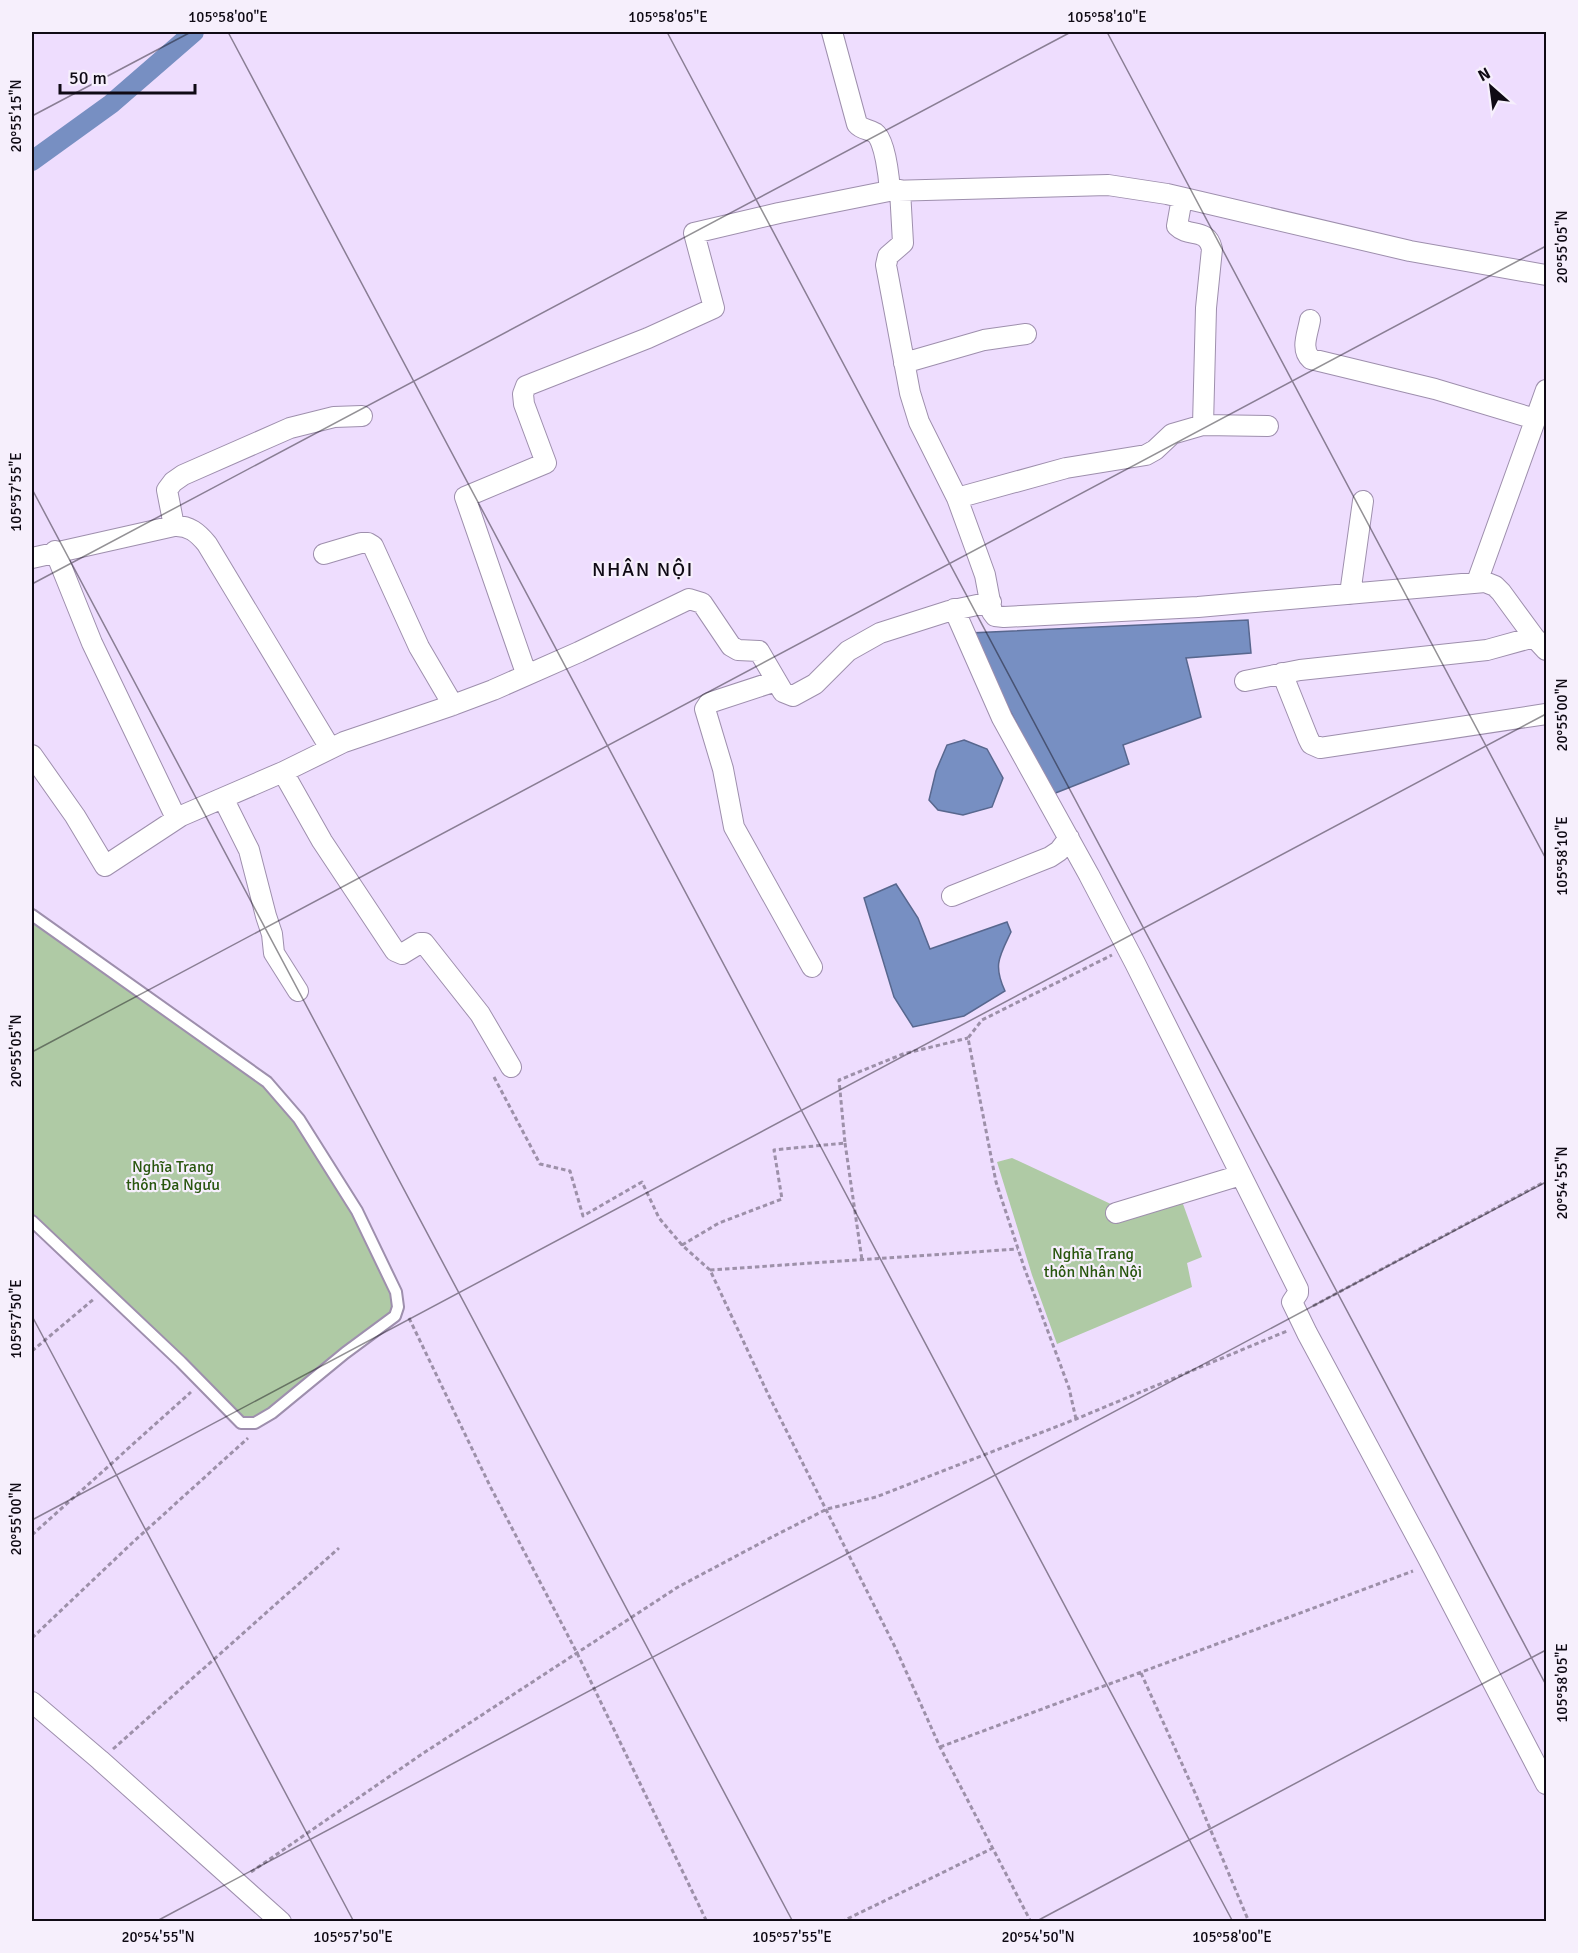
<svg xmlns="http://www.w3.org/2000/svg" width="1578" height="1953" font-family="Signika,sans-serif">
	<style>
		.green { fill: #afcaa5 }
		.water { fill: #778fc2; stroke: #58678e; stroke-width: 1.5 }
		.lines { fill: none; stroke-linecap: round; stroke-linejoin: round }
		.canal { stroke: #778fc2; stroke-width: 20 }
		.service-casing { stroke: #9e8fad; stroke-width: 14 }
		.minor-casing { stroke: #9e8fad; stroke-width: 22 }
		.path { stroke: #9d90a9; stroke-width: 3; stroke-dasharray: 4.5 3; stroke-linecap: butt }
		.service { stroke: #fff; stroke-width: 10 }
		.minor { stroke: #fff; stroke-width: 20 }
		.ticks { fill: none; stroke: #0f0a14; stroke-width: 1.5; stroke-opacity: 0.45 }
		.labels { text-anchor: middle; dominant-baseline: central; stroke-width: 4.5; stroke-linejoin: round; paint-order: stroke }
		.park-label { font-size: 16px; fill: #29560e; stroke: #f6effc }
		.quarter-label { font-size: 20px; letter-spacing: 1.5px; fill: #0f0a14; stroke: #f6effc }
		.neatline { fill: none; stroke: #0f0a14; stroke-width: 2 }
		.ticks-label { font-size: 15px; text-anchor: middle; fill: #0f0a14 }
	</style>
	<rect width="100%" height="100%" fill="#eeddfe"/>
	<path class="green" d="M32,915L267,1082L299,1119L357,1211L398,1307L250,1424L32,1221Z
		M1012,1158L1113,1205L1178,1190L1202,1257L1187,1263L1192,1287L1057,1344L1032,1275L997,1162Z"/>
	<path class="water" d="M1248,620L1251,653L1186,658L1201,717L1123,745L1129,764L1053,794L970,633Z
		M964,740L987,749L1003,778L992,807L963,815L938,810L929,800L936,771L947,745Z
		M896,884L918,918L930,949L1007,922L1011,932C999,957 993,965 1005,991L964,1016L913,1027L894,997L864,898Z"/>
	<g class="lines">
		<path class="canal" d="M32,161L111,104L194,32"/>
		<g class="service-casing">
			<path id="service" d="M32,915L267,1082L299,1119L357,1211L396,1292L398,1307L395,1316L345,1353L272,1413L255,1423H241L181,1362L32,1221"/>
		</g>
		<g class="minor-casing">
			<path id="minor" d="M832,32L857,124C862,130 869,129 875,133C885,140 889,178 890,191
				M900,190L903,243L888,256L886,265L910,393L919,422L957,498L976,550L985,575L992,612L995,616L1004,617L1198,607L1485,582L1495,586L1501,592L1534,637L1546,650
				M1182,198L1177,226C1189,238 1207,227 1212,249L1206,308L1203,425
				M1310,320C1308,333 1300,349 1311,359L1435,389L1535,419
				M904,363L984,340L1026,334
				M957,498L1066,468L1146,455L1155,450L1172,434L1203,425L1268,426
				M174,526L167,490L173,482L183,475L290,428L334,417L362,416
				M55,551L92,643L176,818
				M324,554L361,543H368L373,546L419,647L453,705
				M32,558L174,526C189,525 198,533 207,544L330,748
				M1477,582L1546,390
				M1350,594L1363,501
				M954,609L1002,718L1089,875L1135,963L1298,1289V1293L1292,1302L1307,1333L1428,1558L1546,1784
				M526,673L465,497L546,463L524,404L523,394L526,386L648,338L714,308L694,233L779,213L889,191L1108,185L1167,194L1410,251L1546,275
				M1282,673L1308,738L1311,744L1320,748L1546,714
				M776,681L709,703L705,709L723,769L734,827L812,967
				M1245,681L1300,670L1487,650L1534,637
				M32,755L75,816L105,866L181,816L283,772L344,742L453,705L493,690L579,652L689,599L702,603L731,646L738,650L759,651L783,692L793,696L815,684L848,651L880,633L949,611L991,602
				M283,772L322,841L395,951L402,954L420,943H424L480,1014L511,1067
				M223,798L249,850L266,916L272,934L274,953L298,991
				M952,896L1050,857L1059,851L1069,838
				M1116,1213L1241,1175
				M32,1702L100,1760L281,1922"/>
		</g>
		<path class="path" d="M494,1077L540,1164L570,1171L583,1216L642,1182L659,1218L682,1245L710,1270L768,1394L896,1649L940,1747L1031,1922
			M845,1143L862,1260
			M682,1245L719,1223L782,1199L774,1150L845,1143L839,1080L903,1054L968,1038
			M710,1270L1018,1249
			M1313,1306L1546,1181
			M409,1318L490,1486L577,1653L707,1922
			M32,1351L95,1298
			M1076,1419L1069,1388L1024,1267L996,1182L968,1038L982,1020L1112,955
			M32,1535L191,1392
			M32,1638L131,1544L248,1438
			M1141,1673L1196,1795L1249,1922
			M940,1747L1413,1571
			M113,1749L339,1548
			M251,1872L419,1756L678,1587L772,1537L827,1509L876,1497L1076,1419L1287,1331
			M841,1922L993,1848"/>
		<use href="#service" class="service"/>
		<use href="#minor" class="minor"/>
	</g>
	<path class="ticks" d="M228,32L1233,1922M667,32L1546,1685M1107,32L1546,859M32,116L191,32M32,489L793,1922M32,584L1071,32M32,1052L1546,246M32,1316L354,1922M32,1520L1546,714M155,1922L1546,1182M1035,1922L1546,1650"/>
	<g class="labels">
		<g class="park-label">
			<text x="173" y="1167">Nghĩa Trang<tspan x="173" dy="18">thôn Đa Ngưu</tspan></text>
			<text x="1093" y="1254">Nghĩa Trang<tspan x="1093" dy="18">thôn Nhân Nội</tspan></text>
		</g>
		<g class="quarter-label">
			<text x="643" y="569">NHÂN NỘI</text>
		</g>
	</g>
	<rect width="1578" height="1953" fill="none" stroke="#f6effc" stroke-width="66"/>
	<g transform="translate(1491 87) rotate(332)" stroke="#f6effc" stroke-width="4.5" paint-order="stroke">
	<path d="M0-4.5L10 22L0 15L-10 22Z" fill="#0f0a14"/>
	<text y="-9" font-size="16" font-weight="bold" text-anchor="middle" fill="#0f0a14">N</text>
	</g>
	<path d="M60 84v9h135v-9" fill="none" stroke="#0f0a14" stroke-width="3"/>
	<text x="69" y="84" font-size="18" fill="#0f0a14" stroke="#f6effc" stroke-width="4.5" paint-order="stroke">50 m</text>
	<rect x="33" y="33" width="1512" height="1887" class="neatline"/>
	<g class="ticks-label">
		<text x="228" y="22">105°58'00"E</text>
		<text x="668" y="22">105°58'05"E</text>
		<text x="1107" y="22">105°58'10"E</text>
		<text transform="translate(16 116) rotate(-90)" y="5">20°55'15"N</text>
		<text transform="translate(1562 247) rotate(-90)" y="5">20°55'05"N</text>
		<text transform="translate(16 492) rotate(-90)" y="5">105°57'55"E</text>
		<text transform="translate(1562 715) rotate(-90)" y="5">20°55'00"N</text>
		<text transform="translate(1562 856) rotate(-90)" y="5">105°58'10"E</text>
		<text transform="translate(16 1051) rotate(-90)" y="5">20°55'05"N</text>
		<text transform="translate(1562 1183) rotate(-90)" y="5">20°54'55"N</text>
		<text transform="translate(16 1319) rotate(-90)" y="5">105°57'50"E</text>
		<text transform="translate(16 1519) rotate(-90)" y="5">20°55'00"N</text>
		<text transform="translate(1562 1683) rotate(-90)" y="5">105°58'05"E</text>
		<text x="158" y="1942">20°54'55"N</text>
		<text x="353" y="1942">105°57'50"E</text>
		<text x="792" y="1942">105°57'55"E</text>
		<text x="1038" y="1942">20°54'50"N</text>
		<text x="1232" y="1942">105°58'00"E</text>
	</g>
</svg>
